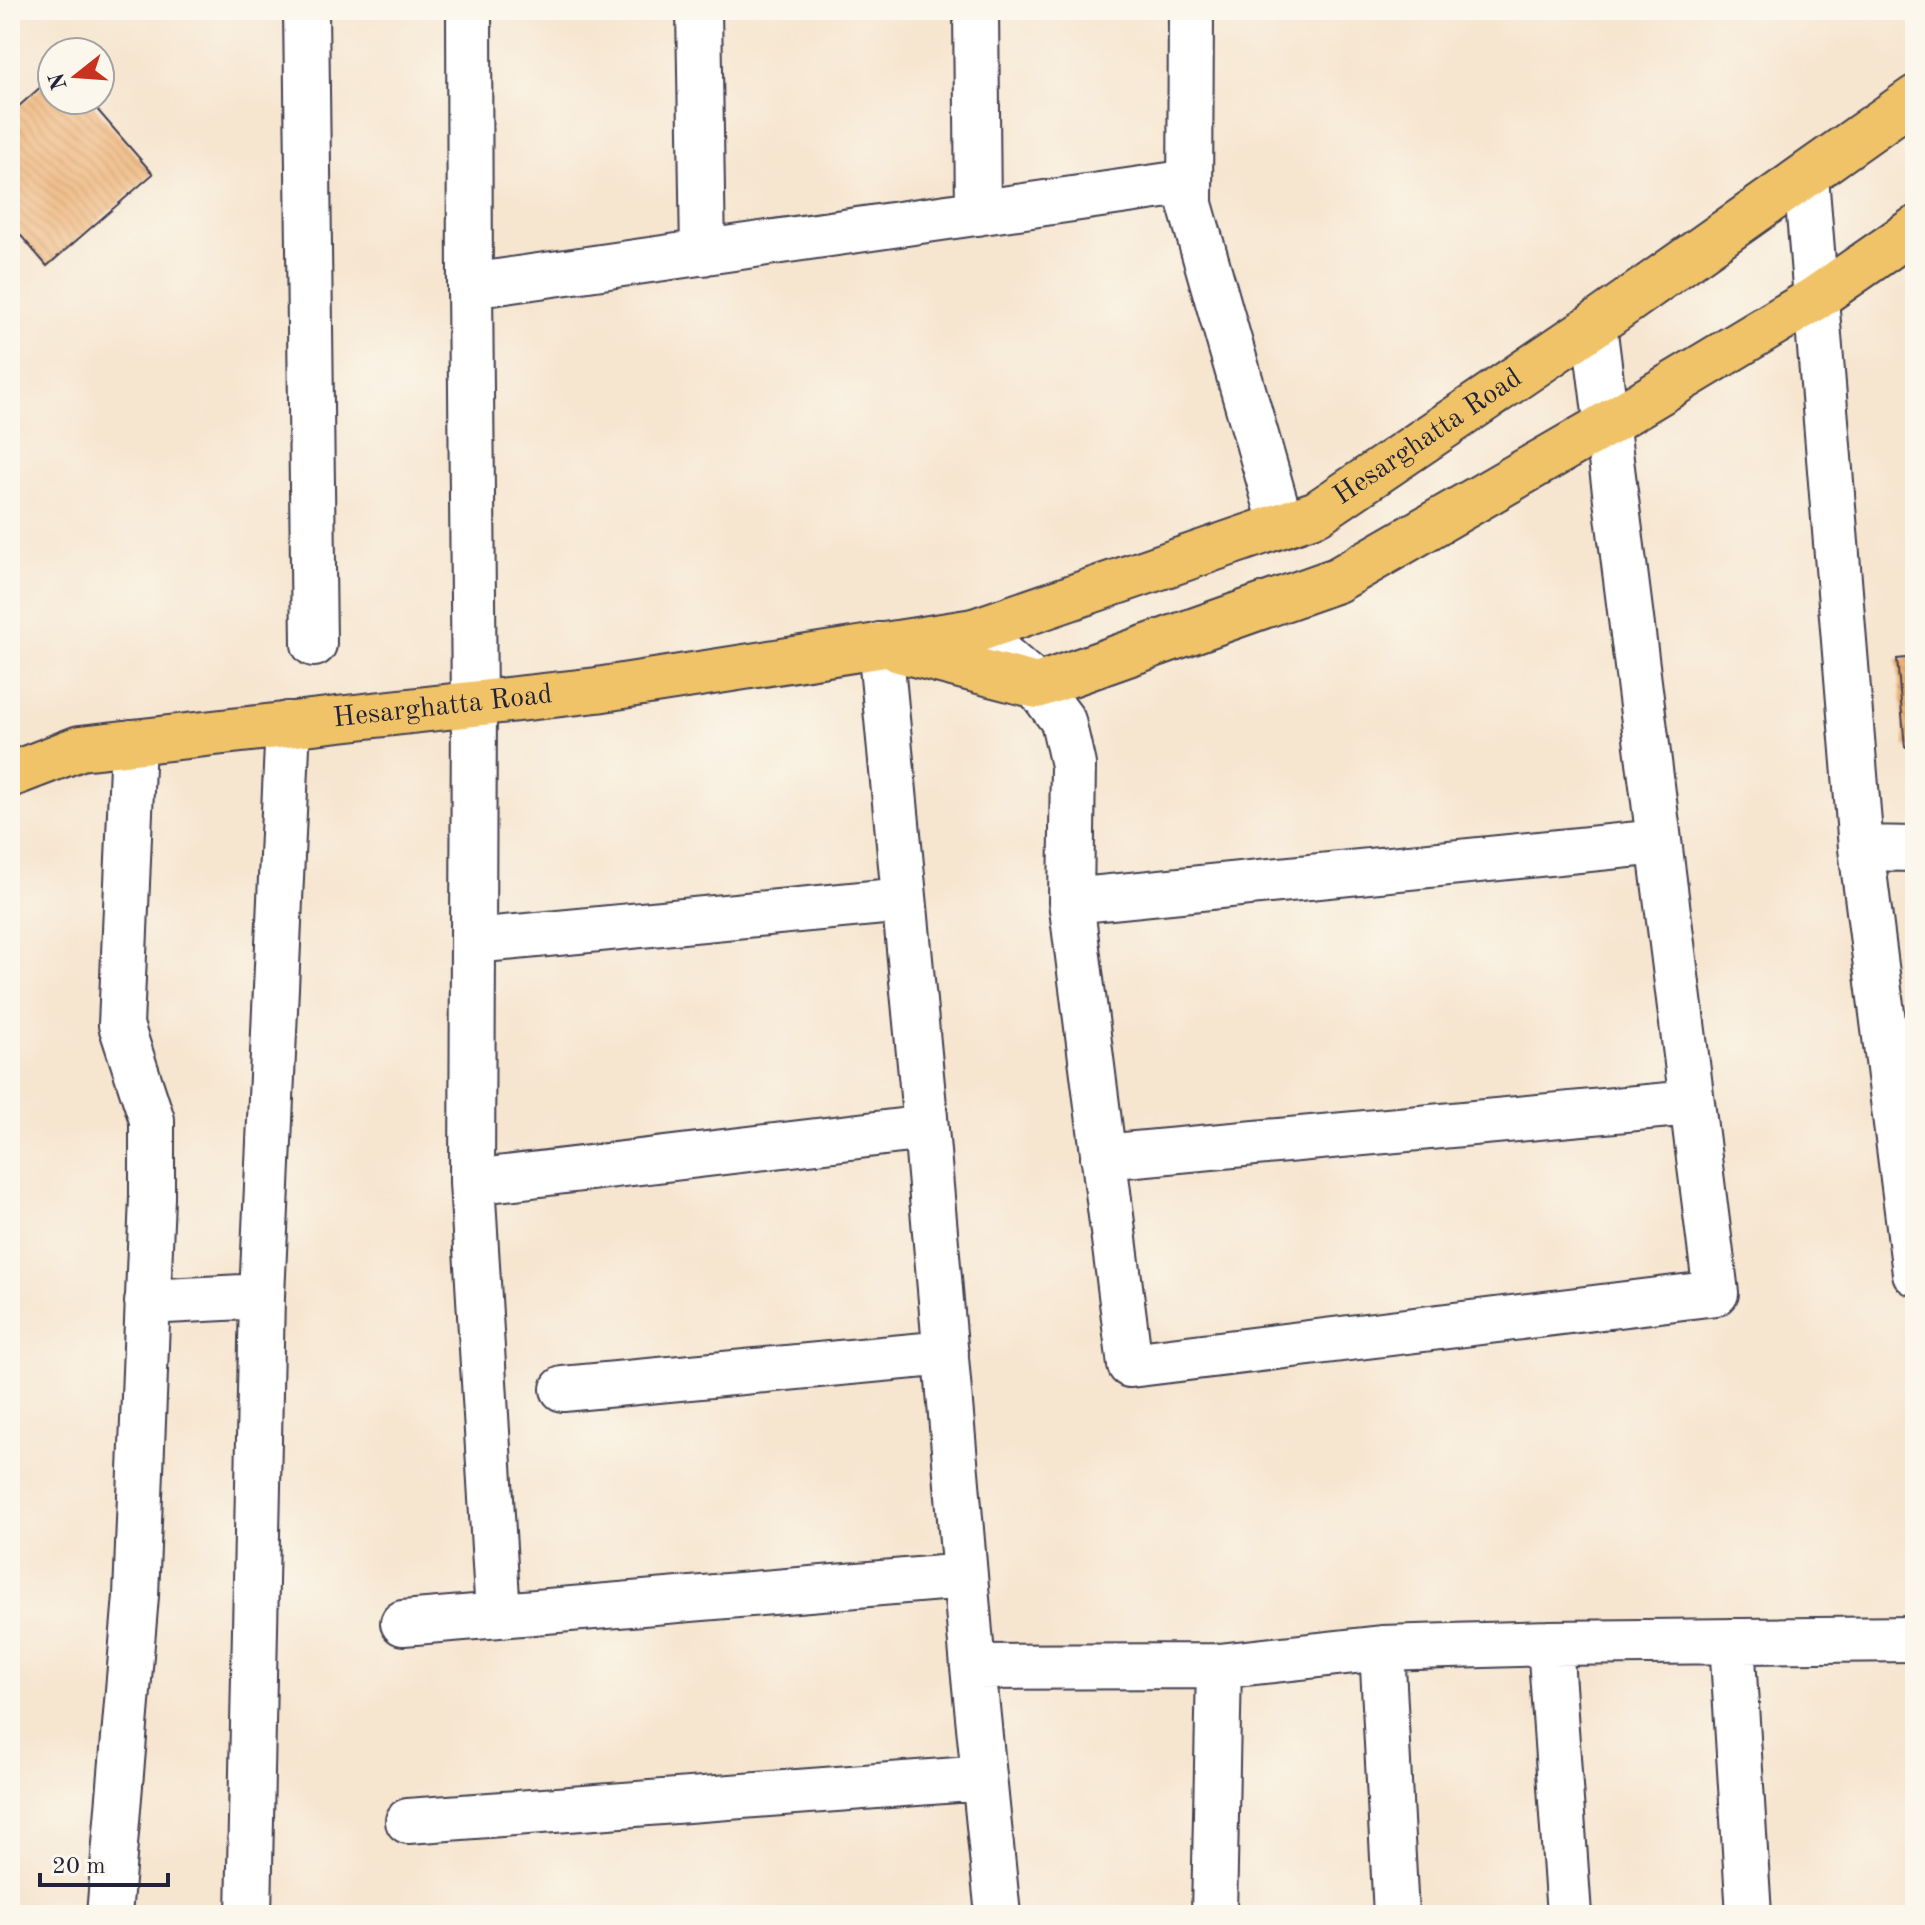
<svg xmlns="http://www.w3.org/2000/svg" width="1925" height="1925" font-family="'Old Standard TT',serif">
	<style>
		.building { fill: url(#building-back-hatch) }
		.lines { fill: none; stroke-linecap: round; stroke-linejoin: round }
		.minor-casing { stroke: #423f51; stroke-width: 48 }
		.major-casing { stroke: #423f51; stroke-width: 48 }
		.minor { stroke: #fff; stroke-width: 44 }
		.major { stroke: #f0c369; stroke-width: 44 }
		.labels { text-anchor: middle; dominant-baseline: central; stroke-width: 6; stroke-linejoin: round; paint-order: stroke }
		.street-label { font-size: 28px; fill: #22223b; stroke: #fbf7ec }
	</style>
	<defs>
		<pattern id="building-back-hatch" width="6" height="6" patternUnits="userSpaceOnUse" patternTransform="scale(2)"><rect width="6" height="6" fill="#eeb072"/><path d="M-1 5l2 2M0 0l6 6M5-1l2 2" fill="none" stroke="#cc9764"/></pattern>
	</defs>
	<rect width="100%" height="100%" fill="#fbf7ec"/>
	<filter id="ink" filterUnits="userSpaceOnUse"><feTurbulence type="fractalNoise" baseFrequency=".0125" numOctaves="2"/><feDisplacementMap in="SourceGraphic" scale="16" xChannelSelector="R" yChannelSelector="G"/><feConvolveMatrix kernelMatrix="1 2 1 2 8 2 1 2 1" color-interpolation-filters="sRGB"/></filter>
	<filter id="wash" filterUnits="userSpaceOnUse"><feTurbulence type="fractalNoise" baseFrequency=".006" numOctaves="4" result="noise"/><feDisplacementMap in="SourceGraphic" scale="32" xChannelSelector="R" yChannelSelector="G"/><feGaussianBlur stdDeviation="1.8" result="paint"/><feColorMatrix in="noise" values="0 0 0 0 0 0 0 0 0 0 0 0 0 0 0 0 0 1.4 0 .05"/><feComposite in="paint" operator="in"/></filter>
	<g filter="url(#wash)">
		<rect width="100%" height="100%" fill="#f6e5cf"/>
		<g id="blocks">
			<path class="building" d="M52,77V100H89L153,174L47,266L10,223V114Z
				M1915,657V746L1905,747L1897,659Z"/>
		</g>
	</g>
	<g filter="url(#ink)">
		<use href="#blocks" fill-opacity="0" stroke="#423f51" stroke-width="2"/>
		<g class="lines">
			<g class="minor-casing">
				<path id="minor" d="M306,10L314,644
					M469,10L470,286L474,703L472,1182L498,1615
					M699,10L703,253
					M976,10L978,213
					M1191,10L1190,204L1278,512
					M1806,177L1861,848L1915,1273
					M470,286L1190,182
					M974,631L1037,686L1063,721L1073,765L1071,901L1130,1365L1716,1293L1594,325
					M880,645L924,1106L973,1667L998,1915
					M1861,848L1915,849
					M1071,901L1659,842
					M473,941L904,900
					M1103,1157L1691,1103
					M472,1182L926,1128
					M147,1302L262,1296
					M563,1389L946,1353
					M403,1623L965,1576
					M1732,1641L1749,1915
					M1550,1643L1569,1915
					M1382,1648L1396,1915
					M973,1667L1219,1666L1382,1648L1550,1643L1915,1639
					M408,1821L984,1778
					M109,1915L136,1596L152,1197V1120L121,1025L133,742
					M249,1915L262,1296L288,724
					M1214,1915L1219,1666"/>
			</g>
			<g class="major-casing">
				<g id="major">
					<path d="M899,650L1037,686L1337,580L1607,424L1816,298L1915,229"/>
					<path id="s1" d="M10,775L80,748L597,690L974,631L1317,513L1594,325L1915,98"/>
				</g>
			</g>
			<use href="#minor" class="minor"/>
			<use href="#major" class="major"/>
		</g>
	</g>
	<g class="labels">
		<g class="street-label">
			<text stroke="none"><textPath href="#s1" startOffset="1474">Hesarghatta Road</textPath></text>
			<text stroke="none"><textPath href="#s1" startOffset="440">Hesarghatta Road</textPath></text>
		</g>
	</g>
	<rect width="1925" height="1925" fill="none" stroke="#fbf7ec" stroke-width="40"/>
	<g transform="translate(76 76) rotate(253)"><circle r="38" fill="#fbf7ec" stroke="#a4a2a5" stroke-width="2"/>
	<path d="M0-6L14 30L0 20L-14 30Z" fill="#c8321e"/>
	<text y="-12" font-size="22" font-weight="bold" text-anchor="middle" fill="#22223b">N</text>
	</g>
	<path d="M40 1873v12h128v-12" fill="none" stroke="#22223b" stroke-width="4"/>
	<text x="52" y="1873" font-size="24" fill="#22223b" stroke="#fbf7ec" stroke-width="6" paint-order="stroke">20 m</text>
</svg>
